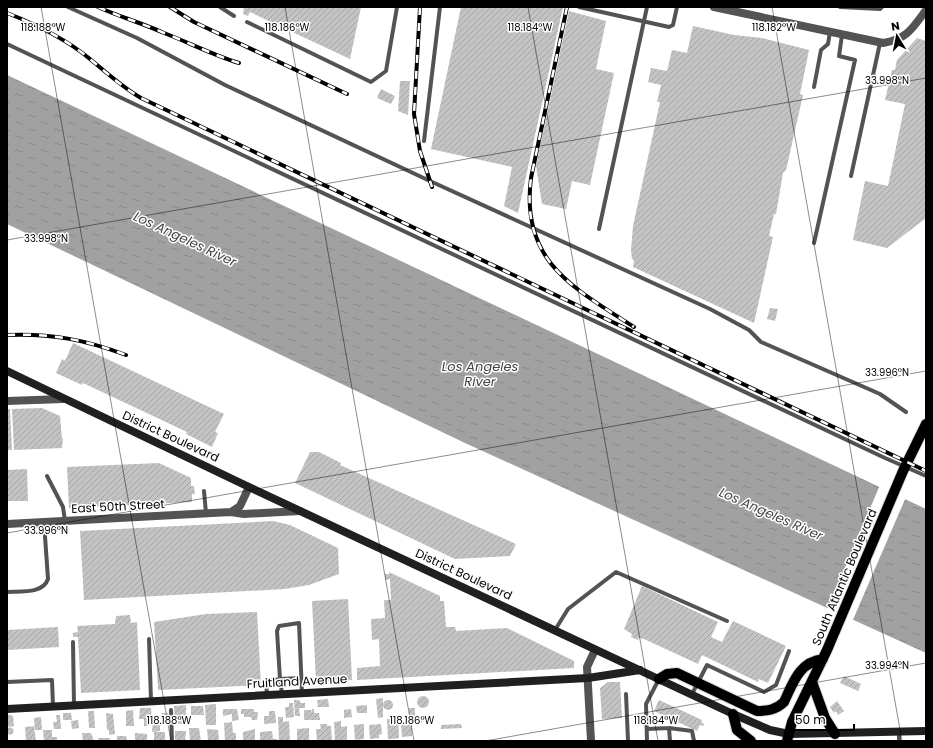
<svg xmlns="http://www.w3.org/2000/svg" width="933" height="748" font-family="Poppins,sans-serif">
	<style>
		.water { fill: url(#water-ripples) }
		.pier { fill: #fff }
		.building { fill: url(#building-hatch) }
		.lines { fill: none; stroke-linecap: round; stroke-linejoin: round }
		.primary-casing { stroke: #dbdbdb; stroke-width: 12 }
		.lane { stroke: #535353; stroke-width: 4 }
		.street { stroke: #535353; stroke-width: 8 }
		.secondary { stroke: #202020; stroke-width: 8 }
		.primary { stroke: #000; stroke-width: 10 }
		.rail-casing { stroke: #000; stroke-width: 4 }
		.rail { stroke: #fff; stroke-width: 2.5; stroke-dasharray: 8; stroke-linecap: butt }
		.ticks { fill: none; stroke: #000; stroke-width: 1; stroke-opacity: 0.45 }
		.labels { text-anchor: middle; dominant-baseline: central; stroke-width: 3; stroke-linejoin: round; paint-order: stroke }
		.street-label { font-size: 12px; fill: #000; stroke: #fff }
		.water-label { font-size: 13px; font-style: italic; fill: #424242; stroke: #fff }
		.ticks-label { font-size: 10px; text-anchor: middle; fill: #000; stroke: #fff; stroke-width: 3; stroke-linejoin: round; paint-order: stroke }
	</style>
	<defs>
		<pattern id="water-ripples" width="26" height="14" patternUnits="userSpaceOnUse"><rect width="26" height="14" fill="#a1a1a1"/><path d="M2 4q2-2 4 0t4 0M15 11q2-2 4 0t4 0" fill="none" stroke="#898989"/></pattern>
		<pattern id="building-hatch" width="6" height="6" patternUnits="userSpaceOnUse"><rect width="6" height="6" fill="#c3c3c3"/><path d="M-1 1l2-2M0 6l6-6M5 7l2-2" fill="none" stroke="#a6a6a6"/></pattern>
	</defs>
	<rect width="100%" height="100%" fill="#fff"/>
	<path class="water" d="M7,75L926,509V653L465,443L7,224Z"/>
	<path class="pier" d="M880,485L906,497L852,622L827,610Z"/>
	<path class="building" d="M244,7H361L350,59L250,12L248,16L243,14Z
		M461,7H563L518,213L504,206L512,167L431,149Z
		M569,11L606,21L596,69L614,73L590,185L572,181L566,209L542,204L536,166Z
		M693,26L734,35L762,38L809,50L800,94L803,95L786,170L783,173L776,214H774L769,236L773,237L754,323L633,267L634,260L632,259L631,250L633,226L660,102H657L661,85L648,82L651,68L667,71L672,50L687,53Z
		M917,38L926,41V218L887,248L853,240L865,181L888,186L905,104L885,100L892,70H895L897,60Z
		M400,81H410L408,115L398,111Z
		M381,89L395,96L391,104L377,98Z
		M770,308L778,309L775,321L767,319Z
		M73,343L224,414L215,432L218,433L212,447L186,434L187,432L83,383L82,385L56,373L62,359L65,361Z
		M42,408L60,416L62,439L63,438L62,448L14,450L12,409Z
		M7,409H10L12,450H7Z
		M310,452H319L341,463L340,465L516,544L510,556L455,559L295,483Z
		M159,463L191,478V486H194L195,494H192V502L69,508L67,467Z
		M27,469L28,501H7V470Z
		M273,521L290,525L338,548L339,574L309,585L285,589L84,600L80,531Z
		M389,572L440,596V601H444L446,627H455L456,631L507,628L574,661V668L357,680V668L380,666L379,639L372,640L371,619L385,618L384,600H391L390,579L385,580V574H389Z
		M642,586L718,622L711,637L722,642L733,621L786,646L768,683L759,679L758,682L702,655L698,664L644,639L639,638L638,640L631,637L632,634L624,629Z
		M348,599L352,680L316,682L312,601Z
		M257,612L261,685L158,690L154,622L206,614Z
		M130,615L131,623L137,622L140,690L81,693L78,637H73V633L78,632L77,626L115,624L116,616Z
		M58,627L59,647L7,650V630Z
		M844,676L861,684L858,691L840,683Z
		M608,682H620L622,718L602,719L600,688Z
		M417 702a6 6 0 1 1 12 0a6 6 0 1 1-12 0Z
		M383,698V717L378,718L376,699Z
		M328,699L329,707H317L318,705L317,700Z
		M383 705a5 5 0 1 1 10 0a5 5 0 1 1-10 0Z
		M294,700H299L301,703H305V708H299L300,716H295Z
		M659,700L702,720L701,722L704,724L703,726L700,725L697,731L654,711Z
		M837,701L844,711L838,715L836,711L834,713L830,707Z
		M289,703H293L294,717L286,718L285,707H289Z
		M216,704V725H206L205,705Z
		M186,705V724H175L174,706Z
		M367,705V713H357L356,706Z
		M191,706H203L204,715H191Z
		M140,708H151L152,725L144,726V719H139Z
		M409,708H415V716L409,717Z
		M223,709H237L239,720L232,721V714L223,716Z
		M241,709H254V712H258L257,720H252L251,717H244V714H241Z
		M312,709H314V713H319L320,720H304V710H311L312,712Z
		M351,709L352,717L344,718V710Z
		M133,710L134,726H126V711Z
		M88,711H94L95,728H89Z
		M269,711H275L276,723L264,724V716H269Z
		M63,713H71L72,720H63Z
		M106,713L113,714L115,734L109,735V730H107Z
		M162,713H168L169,723H162Z
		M7,714L13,716L14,726L7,727Z
		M56,715H60L61,729H54L53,722H57Z
		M392,715H398L399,738L392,739H388L387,719H392Z
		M417 720a3 3 0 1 1 6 0a3 3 0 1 1-6 0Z
		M41,717L42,730H35L34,718Z
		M278,717H283V722L289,721L290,741H279Z
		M78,720L79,728L72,729L71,721Z
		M153,720H160V731L152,732Z
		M341,721V727L347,726V740L335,741L334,722Z
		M232,722L233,733H236V741H225L224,723Z
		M412,722V736L402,737L401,723Z
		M320,724H327V726H331L332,741H317L316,729H321Z
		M364,724V739L355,740L354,725Z
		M381,724L382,734L379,735V738L370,739L369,725Z
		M461,724L462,728L441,729V725Z
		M34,726L36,741H26L25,727Z
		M6.5 731a3.5 3.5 0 1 1 7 0a3.5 3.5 0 1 1-7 0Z
		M189,728H199L201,741H190Z
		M309,728V741H297V729Z
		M207,729L218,730L219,741H208Z
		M255,729V741H243V732Z
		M43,730H52V737H57V741H44Z
		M175,731H186L185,741H175Z
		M272,731L273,739H277V741H260V732Z
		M154,732H165V741H154Z
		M82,733H91L94,741H83Z
		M135,733L147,734V741H135Z
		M117,736H126L127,741H117Z
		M98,738H109L112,741H99Z"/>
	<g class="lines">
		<g class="primary-casing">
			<path id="primary" d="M659,679L667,674L677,673L757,711C767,711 776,710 784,702C793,683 799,662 823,659
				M812,682L825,718L835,734
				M733,714L737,730L751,741
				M787,741L792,722L827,650L903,471L926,424"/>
		</g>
		<path class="lane" d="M68,7L137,38L225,85L430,181L710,309L749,330L761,342L880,394L906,412
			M220,7L234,16
			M579,7L669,27L673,25L677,7
			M840,7L880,9L882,7
			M247,22L371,82L386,71L397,7
			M7,44L885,458L926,476
			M814,87L821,50L828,44L830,32
			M424,141L440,7
			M851,176L880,43
			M599,229L647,7
			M814,243L855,60L839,56L842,35
			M47,476L63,507L65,521
			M204,491L206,513
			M7,592C21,591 43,594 48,579L44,522
			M555,630L568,609L616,572L727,621
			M149,639L151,701
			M73,642L74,705
			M301,678L280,679L277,631L279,626L299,623L302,693
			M7,682L52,680L53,706
			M626,694L628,741
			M692,694L707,665L764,692L776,685L789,651
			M267,695L266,681L280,679L282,694
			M171,710L172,741
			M669,728L692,731L694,741
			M647,729L669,728L670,741
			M647,741L646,704L659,679
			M899,741V732"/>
		<path class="street" d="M714,7L883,43C907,39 912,29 926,10
			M7,401L63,399
			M231,512L240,506L249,487
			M7,524L231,512L244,514L300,511
			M591,741L587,667L595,650"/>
		<path class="secondary" d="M7,371L249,487L733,714L770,730L789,734L926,731
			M7,709L588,678L640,670"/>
		<use href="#primary" class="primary"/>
		<g class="rail-casing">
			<path id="rail" d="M98,7C120,17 142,23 164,33C190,43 213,55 239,63
				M170,7L194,22L347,94
				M420,7L414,114L420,151L432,187
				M567,7L531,178C520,262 574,288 634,327
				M7,13C35,24 66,39 90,59C107,73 122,87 141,98L926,471
				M7,335C51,333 86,340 126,355"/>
		</g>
		<use href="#rail" class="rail"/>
	</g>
	<path class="ticks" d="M41,7L171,741M285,7L414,741M528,7L658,741M772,7L902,741M7,240L926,78M7,533L926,371M485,741L926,663"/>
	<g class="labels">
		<g class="street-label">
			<text transform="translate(171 436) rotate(25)">District Boulevard</text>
			<text transform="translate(118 506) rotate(-3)">East 50th Street</text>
			<text transform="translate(464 574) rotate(25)">District Boulevard</text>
			<text transform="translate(844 577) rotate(-67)">South Atlantic Boulevard</text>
			<text transform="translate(297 681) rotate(-3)">Fruitland Avenue</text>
		</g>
		<g class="water-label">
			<text transform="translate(185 239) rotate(25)">Los Angeles River</text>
			<text x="480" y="366">Los Angeles<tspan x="480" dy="15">River</tspan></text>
			<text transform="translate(771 514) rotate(24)">Los Angeles River</text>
		</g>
	</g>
	<g class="ticks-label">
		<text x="43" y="31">118.188°W</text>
		<text x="287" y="31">118.186°W</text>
		<text x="530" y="31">118.184°W</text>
		<text x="774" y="31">118.182°W</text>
		<text x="887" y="84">33.998°N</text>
		<text x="46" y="242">33.998°N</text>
		<text x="887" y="376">33.996°N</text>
		<text x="46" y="534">33.996°N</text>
		<text x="887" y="669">33.994°N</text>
		<text x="169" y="724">118.188°W</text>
		<text x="412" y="724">118.186°W</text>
		<text x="656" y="724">118.184°W</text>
	</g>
	<rect width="933" height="748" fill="none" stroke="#000000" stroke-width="16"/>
	<g transform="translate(897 36) rotate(350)" stroke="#ffffff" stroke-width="3" paint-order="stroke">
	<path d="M0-3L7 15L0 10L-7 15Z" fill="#000000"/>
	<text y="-6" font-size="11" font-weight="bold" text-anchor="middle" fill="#000000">N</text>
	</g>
	<path d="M789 724v6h65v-6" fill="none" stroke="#000000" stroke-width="2"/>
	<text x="795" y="724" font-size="12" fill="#000000" stroke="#ffffff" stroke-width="3" paint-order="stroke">50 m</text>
</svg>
